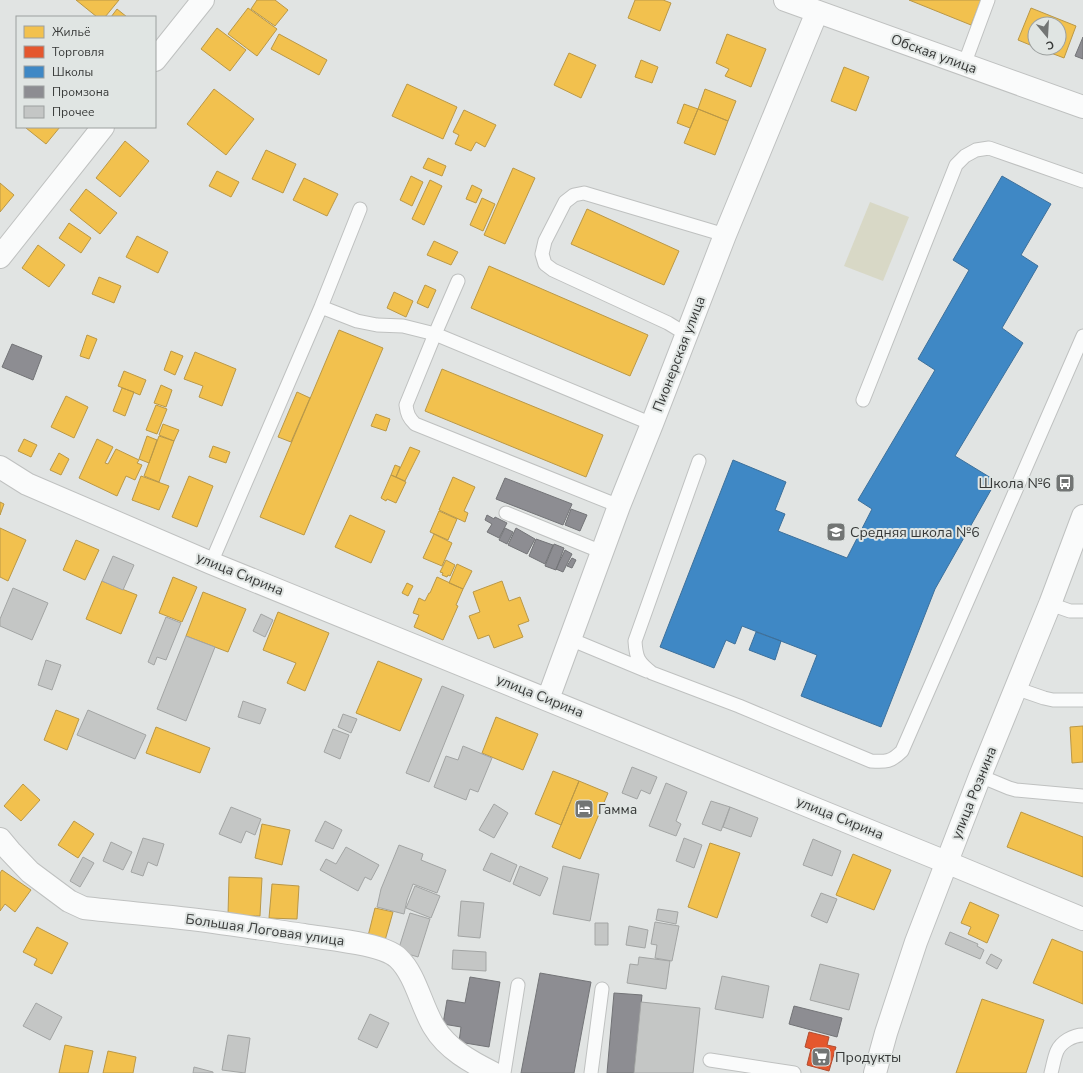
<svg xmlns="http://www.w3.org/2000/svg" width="1083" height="1073" font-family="'Nunito Sans',sans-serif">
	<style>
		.green { fill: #d8d8c6 }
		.homes { fill: #f2c14e; stroke: #ba9847 }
		.shops { fill: #e4572e; stroke: #b04e31 }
		.schools { fill: #3f88c5; stroke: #3d709b }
		.industry { fill: #8d8d92; stroke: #737477 }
		.building { fill: #c4c6c5; stroke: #a3a5a4 }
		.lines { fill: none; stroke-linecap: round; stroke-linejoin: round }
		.lane-casing { stroke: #bfc1c0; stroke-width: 15 }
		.street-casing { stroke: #bfc1c0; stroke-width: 24 }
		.secondary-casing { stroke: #bfc1c0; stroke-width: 24 }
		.lane { stroke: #fafbfb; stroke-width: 13 }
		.street { stroke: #fafbfb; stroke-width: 22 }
		.secondary { stroke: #fafbfb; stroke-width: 22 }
		.labels { text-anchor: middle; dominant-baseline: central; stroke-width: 4; stroke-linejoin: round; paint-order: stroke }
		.street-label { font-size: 14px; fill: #373938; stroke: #e0e5e3 }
		.poi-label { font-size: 14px; fill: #373938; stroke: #e0e5e3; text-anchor: start }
	</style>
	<rect width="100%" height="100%" fill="#e1e4e3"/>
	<path class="green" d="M870,202L909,217L883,281L844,266Z"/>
	<path class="homes" d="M76,0H119L105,17H97Z
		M257,0H275L288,10L275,26L251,9Z
		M635,0H663L671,3L660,31L628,18Z
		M909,0H981L971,25Z
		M248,8L277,29L257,56L228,34Z
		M1031,8L1076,26L1064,58L1038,48H1059V24H1035V47L1018,40Z
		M117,9L127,17H111Z
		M217,28L246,50L230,71L201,49Z
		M279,34L327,60L319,75L271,49Z
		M727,34L766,49L751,87L725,76L729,69L716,63Z
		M569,53L596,65L581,98L554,85Z
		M641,60L658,67L652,83L635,77Z
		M844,67L869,77L856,111L831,101Z
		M407,84L457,107L443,139L392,116Z
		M214,89L254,119L226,155L187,124Z
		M705,89L736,101L728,121L698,109Z
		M684,104L698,109L690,128L677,123Z
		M698,109L728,121L715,155L684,143Z
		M464,110L496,125L485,147L476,142L471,151L455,144L459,135L453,132Z
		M27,127H60L46,144L26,128Z
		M125,141L149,161L120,197L96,178Z
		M266,150L296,164L283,193L252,179Z
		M428,158L446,166L442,176L423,168Z
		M513,168L535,178L505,244L484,235Z
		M217,171L239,182L231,197L209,186Z
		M411,176L423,182L412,206L400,200Z
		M304,178L338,194L327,216L293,200Z
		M430,180L442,186L424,225L412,219Z
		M0,183L14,195L0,212Z
		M472,185L482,190L476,203L466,199Z
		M86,189L117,213L100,234L70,210Z
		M482,198L495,204L483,231L470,225Z
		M587,209L679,251L664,285L571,244Z
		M69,223L91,238L81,253L59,238Z
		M137,236L168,252L158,273L126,257Z
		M434,241L458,252L451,265L427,255Z
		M38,245L65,265L49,287L22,268Z
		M489,266L648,335L630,376L471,308Z
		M99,277L121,286L114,303L92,294Z
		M425,285L436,290L428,308L417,303Z
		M394,292L413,301L406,317L387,308Z
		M339,330L383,348L304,535L260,517Z
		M87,335L97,339L89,359L80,356Z
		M171,351L183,356L175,375L164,370Z
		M195,352L236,369L222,406L199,397L203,386L184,379Z
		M442,369L603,435L586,477L425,411Z
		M124,371L146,380L140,395L118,386Z
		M161,385L172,390L166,407L154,403Z
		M122,388L134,392L125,416L113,411Z
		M297,392L310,398L291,442L278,437Z
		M66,396L88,407L74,438L51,427Z
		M156,405L167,409L157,434L146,430Z
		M376,414L390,419L386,431L371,426Z
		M163,424L179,430L174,441L159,435Z
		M147,436L157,440L149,463L139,459Z
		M159,436L174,441L159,482L144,476Z
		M24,439L37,445L31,457L18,451Z
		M97,439L113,447L105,463L108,464L116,449L139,460L137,463L142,465L135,480L126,476L117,496L79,478Z
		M213,446L230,452L226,463L209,457Z
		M410,447L420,451L405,481L396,477Z
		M59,453L69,459L61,475L50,470Z
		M395,465L400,467L396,477L391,475Z
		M391,475L406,482L396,503L387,499L386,501L381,498Z
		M141,476L169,486L159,510L132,500Z
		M189,476L213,486L197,527L172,517Z
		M453,477L475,487L464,511L468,513L465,522L439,510Z
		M0,502L4,504L0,515Z
		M439,511L457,519L448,540L430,532Z
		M350,515L385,531L371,563L335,547Z
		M0,528L26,540L8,581L0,577Z
		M434,534L452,543L442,566L423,558Z
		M76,540L99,550L85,580L63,570Z
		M446,560L455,565L450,576L448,575L447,577L442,575L443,573L440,572Z
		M457,564L472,571L463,589L449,583Z
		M173,577L197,587L182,622L159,613Z
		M437,577L463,589L456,605L458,606L443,640L414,627L419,615L413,613L419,598L425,601L429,593H430Z
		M102,581L137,595L121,634L86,619Z
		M502,581L509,601L520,597L529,621L518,625L523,637L494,648L489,635L478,639L469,616L480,612L473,592Z
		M407,583L413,586L408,596L402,593Z
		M203,592L246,609L228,652L186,636Z
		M278,612L329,633L305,691L287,683L296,663L263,650Z
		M378,661L422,679L400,731L356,713Z
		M56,710L79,719L67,750L44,740Z
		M496,717L538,734L523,770L482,753Z
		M1083,726V762L1072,763L1070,727Z
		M156,727L210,748L200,773L146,753Z
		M553,771L579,781L561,825L535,814Z
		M579,781L608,793L580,859L552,847Z
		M23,784L40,800L21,821L4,806Z
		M1021,812L1083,837V877L1007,847Z
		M74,821L94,834L78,858L58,845Z
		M262,824L290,830L282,865L255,858Z
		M710,843L740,853L717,918L688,907Z
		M853,854L891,870L874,910L836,895Z
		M2,870L31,890L15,912L5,904L0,911V873Z
		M229,877L262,878L260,916L228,915Z
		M272,884L299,886L297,919L269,918Z
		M970,902L999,915L987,943L968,934L971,927L961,923Z
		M375,908L393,912L384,944L367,940Z
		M37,927L68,943L52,974L34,965L37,959L23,952Z
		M1052,939L1083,952V1004L1033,983Z
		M982,999L1044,1020L1026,1073H956Z
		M65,1045L93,1051L88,1073H59Z
		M108,1051L136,1057L133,1073H103Z"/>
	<path class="shops" d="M809,1032L829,1037L827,1045L836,1047L829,1071L807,1065L811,1049L805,1047Z"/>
	<path class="schools" d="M1002,176L1051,204L1021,255L1038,266L1002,328L1023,343L955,456L996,481L935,589L881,727L801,696L817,655L742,626L735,644L726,640L714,668L660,647L733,460L786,482L775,510L785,514L778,531L847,558L872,509L858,500L935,370L918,359L969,270L953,260Z
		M756,632L781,641L775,660L749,650Z"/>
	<path class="industry" d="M1083,37V59L1075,56Z
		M12,344L42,356L33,380L2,367Z
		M505,478L572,504L563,525L496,499Z
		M571,509L587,515L580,531L565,525Z
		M487,515L494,519L495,517L507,523L499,538L487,532L492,524L485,520Z
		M505,528L513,532L507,544L499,540Z
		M516,528L535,539L527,554L508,545Z
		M536,539L553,545L545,564L529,556Z
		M554,544L564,548L556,570L545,566Z
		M565,550L572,554L563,572L556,569Z
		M572,558L576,560L572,568L567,566Z
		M540,973L591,982L574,1073H521Z
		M470,977L500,982L489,1047L459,1042L461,1027L443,1024L447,1000L465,1003Z
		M614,993L642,995L634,1073H607Z
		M794,1006L842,1018L837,1037L789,1024Z"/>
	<path class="building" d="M113,556L134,565L123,590L102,581Z
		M13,588L48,603L32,640L0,626V619Z
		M261,614L273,620L265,637L253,631Z
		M166,617L181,623L166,660L157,657L154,665L148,662Z
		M186,636L215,647L186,721L157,709Z
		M46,660L61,665L52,690L38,685Z
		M442,686L464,695L429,782L406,773Z
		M243,701L266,709L260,724L238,717Z
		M88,710L146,735L135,759L77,735Z
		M343,714L357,719L351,733L338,727Z
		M333,729L349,735L340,759L324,752Z
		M463,746L492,758L478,792L470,789L466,800L434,787L446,756L458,760Z
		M632,767L657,777L650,794L641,790L637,799L622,793Z
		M666,783L687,792L676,821L681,824L676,836L649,826Z
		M711,801L730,807L721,831L702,824Z
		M494,804L508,813L494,838L479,830Z
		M231,807L261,819L255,835L246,831L241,843L219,834Z
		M730,807L758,818L751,837L723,827Z
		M325,821L342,830L333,849L315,841Z
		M143,838L164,844L157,866L148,862L143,876L131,872Z
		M684,838L702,845L694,868L676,861Z
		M813,839L841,851L832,876L803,865Z
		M111,842L132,852L123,870L103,861Z
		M399,845L423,854L421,860L446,870L437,893L413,884L407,900L404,914L377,907L381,889Z
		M346,847L379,865L371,880L365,877L358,891L320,870L326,859L336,864Z
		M491,853L517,865L510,882L483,870Z
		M83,857L94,863L80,887L70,881Z
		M520,866L548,878L540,896L513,884Z
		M563,866L599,874L590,921L553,914Z
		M415,886L440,896L431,918L406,908Z
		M821,893L837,899L827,923L811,916Z
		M461,901L484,903L480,938L458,936Z
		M658,909L678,912L676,924L656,920Z
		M410,913L430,919L418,957L398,951Z
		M655,922L679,926L672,961L655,958L657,945L651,944Z
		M595,923H608V945H595Z
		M629,926L648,930L645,948L626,945Z
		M950,932L978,944L977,946L984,950L980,959L945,944Z
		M453,950L486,952V971L452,969Z
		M991,954L1002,960L997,969L986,963Z
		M639,957L670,961L666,989L627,983L630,964L638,965Z
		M820,964L859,974L849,1010L810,1000Z
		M722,976L769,986L763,1018L715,1009Z
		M641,1002L700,1008L693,1073H634Z
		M36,1003L62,1017L50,1040L23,1026Z
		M370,1014L389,1023L377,1048L358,1039Z
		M228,1035L250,1038L245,1073L222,1070Z
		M194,1067L213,1072V1073H193Z"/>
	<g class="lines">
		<g class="lane-casing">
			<path id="lane" d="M964,65L988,0
				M458,281L435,334L406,405C407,414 409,418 415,424L619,506
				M321,307L357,321L377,325L403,326L435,334L652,424
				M686,334L668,323L553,270L545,264L542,254L545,241L565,202L574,195L584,193L725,235
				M863,400L956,165L965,156L976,150L989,148L1083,181
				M699,461L635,641C636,658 638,662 652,673L739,706L871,761C886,762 891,762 902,751L1083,336
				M506,513L602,552
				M211,563L321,307L360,209
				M1050,604L1070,611H1083
				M570,639L647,671
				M1015,688L1044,698L1053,700H1083
				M980,776L1009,788L1016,790L1083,796
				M710,1060L794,1073
				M504,1073L518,985
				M591,1073L602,989
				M1051,1073C1053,1066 1054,1058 1057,1051C1061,1042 1073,1035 1083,1035"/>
		</g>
		<g class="street-casing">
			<path id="street" d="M785,0L1083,107
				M155,60L203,0
				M0,257L103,127
				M0,467L27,484L211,563L946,862
				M548,699L619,506L652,424L725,235L817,12
				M0,839L10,851L30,872L69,901L84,908C127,913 171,916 214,922C244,926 274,931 304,935C326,939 382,943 398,958C416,975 421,1006 434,1027C447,1049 471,1062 493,1073"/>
		</g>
		<g class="secondary-casing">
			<path id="secondary" d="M946,862L1083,919
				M875,1073L886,1033L916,942L980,776L1050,604L1083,516"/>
		</g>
		<use href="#lane" class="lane"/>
		<use href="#street" class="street"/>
		<use href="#secondary" class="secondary"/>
	</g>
	<defs>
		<g id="bus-square" transform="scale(1)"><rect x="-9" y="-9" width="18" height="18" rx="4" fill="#727574" stroke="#e0e5e3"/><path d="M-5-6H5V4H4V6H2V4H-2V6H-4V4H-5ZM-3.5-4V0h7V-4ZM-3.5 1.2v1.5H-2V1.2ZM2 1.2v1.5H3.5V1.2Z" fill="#fff"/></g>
		<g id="school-square" transform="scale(1)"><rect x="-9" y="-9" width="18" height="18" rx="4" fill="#727574" stroke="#e0e5e3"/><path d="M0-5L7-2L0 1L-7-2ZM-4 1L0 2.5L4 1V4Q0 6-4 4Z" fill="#fff"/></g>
		<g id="hotel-square" transform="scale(1)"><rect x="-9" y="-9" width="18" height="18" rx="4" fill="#727574" stroke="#e0e5e3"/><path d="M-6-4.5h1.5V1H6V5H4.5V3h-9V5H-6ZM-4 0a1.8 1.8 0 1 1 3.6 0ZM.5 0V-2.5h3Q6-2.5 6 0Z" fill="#fff"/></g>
		<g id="supermarket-square" transform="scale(1)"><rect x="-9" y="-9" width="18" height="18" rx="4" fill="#727574" stroke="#e0e5e3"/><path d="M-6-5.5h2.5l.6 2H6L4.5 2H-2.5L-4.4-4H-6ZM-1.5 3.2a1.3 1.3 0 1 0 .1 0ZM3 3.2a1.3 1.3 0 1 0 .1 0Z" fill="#fff"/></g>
	</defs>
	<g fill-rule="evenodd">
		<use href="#bus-square" x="1065" y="483"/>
		<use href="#school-square" x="836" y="532"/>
		<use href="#hotel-square" x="584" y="809"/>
		<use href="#supermarket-square" x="821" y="1057"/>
	</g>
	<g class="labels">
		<g class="street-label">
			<text transform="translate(934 54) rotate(20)">Обская улица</text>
			<text transform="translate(679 354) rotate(-69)">Пионерская улица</text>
			<text transform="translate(240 574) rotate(22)">улица Сирина</text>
			<text transform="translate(540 696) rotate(22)">улица Сирина</text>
			<text transform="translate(974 793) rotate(-68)">улица Рознина</text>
			<text transform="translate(840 818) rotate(22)">улица Сирина</text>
			<text transform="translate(265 930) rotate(8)">Большая Логовая улица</text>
		</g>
		<g class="poi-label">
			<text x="1051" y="483" text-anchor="end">Школа №6</text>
			<text x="850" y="532">Средняя школа №6</text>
			<text x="598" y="809">Гамма</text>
			<text x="835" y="1057">Продукты</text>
		</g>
	</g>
	<rect x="16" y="16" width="140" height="112" fill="#e0e5e3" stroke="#9ca09f"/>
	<rect x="24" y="26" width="20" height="12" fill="#f2c14e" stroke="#9ca09f"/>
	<text x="52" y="36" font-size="12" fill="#373938">Жильё</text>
	<rect x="24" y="46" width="20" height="12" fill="#e4572e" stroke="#9ca09f"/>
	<text x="52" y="56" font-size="12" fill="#373938">Торговля</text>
	<rect x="24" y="66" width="20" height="12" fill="#3f88c5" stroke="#9ca09f"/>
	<text x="52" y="76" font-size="12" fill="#373938">Школы</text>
	<rect x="24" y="86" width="20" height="12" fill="#8d8d92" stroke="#9ca09f"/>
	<text x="52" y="96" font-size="12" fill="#373938">Промзона</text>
	<rect x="24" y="106" width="20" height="12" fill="#c4c6c5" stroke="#9ca09f"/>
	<text x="52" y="116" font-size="12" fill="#373938">Прочее</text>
	<g transform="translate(1047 36) rotate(162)"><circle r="19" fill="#e0e5e3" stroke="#9ca09f"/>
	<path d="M0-3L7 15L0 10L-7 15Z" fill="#727574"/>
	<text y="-6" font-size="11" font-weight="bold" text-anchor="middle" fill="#373938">С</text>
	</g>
</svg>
